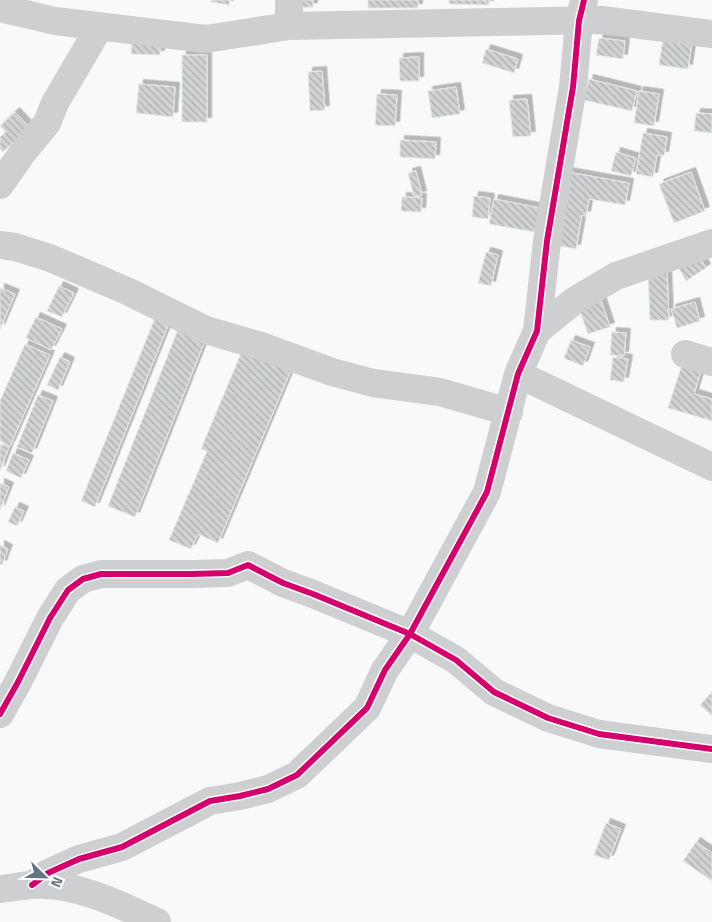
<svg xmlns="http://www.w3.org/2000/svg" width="712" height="922" font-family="'Titillium Web',sans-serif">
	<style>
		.building { fill: url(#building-back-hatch); stroke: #e8e8e8; filter: url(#shadow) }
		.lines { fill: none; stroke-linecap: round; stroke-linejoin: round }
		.minor { stroke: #cecfd0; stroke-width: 28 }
		.cycleway-casing { stroke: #fff; stroke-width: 9 }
		.cycleway { stroke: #d6006c; stroke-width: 6 }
	</style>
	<defs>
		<pattern id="building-back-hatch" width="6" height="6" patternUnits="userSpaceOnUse" patternTransform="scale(1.25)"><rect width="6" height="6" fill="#d0d2d3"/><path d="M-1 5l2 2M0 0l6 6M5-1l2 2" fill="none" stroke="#acafb1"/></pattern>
		<filter id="shadow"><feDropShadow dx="4.5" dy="-4.5" stdDeviation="0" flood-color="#0004"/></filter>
	</defs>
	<rect width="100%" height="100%" fill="#f9f9f9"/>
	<path class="building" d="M211,0H230L229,5L211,2Z
		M297,0H313V7L297,8Z
		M368,0H418V8H368Z
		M449,0H489V5L449,4Z
		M664,32L693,36L688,69L659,65Z
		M132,35H160V55L131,54Z
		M599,38L625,41L623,59L596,55Z
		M486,49L518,59L514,73L482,63Z
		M182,55H207V122H182Z
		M419,57V81H400L399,58Z
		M322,71L325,110L310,111L308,72Z
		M589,79L637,91L632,111L584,100Z
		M139,84L175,87L173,117L136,113Z
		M456,87L460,114L432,118L428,91Z
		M639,91L659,94L654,126L634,123Z
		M377,94L397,95L395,126L375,125Z
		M527,99L531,136L513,137L509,100Z
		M15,112L29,127L3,152L0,149V137L6,132L0,126Z
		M696,113L712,114V133L694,131Z
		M643,133L667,137L664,156L657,155L653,177L636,174Z
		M400,140L436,142L435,159L400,157Z
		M616,152L636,158L631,176L611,171Z
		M416,171L422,195L414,197L408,173Z
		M567,172L629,183L625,205L589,199L586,216L582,215L576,249L554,245Z
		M691,172L705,211L674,223L659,184Z
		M474,196L490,198L488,219L472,217Z
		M402,197L422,198L421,212L401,211Z
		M494,199L540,208L535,232L489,224Z
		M693,246L706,268L686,281L673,258Z
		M486,252L498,255L491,286L478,283Z
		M667,270L669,320H650L648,271Z
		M59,286L74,293L62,317L47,311Z
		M0,288L15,294L0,329Z
		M601,300L610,327L588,334L579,308Z
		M695,302L700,321L677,328L671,309Z
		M36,317L62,329L51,350L26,338Z
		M155,318L169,323L95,507L81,501Z
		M179,327L206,338L135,517L108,506Z
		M612,332L626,333L624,356L610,355Z
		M571,340L590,347L583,366L564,358Z
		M25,344L50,355L10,446L0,441V401Z
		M242,351L291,370L218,543L198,534L191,549L169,540L207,451L201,449Z
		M685,355L704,361L694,394L712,399V421L668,408Z
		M60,357L70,362L58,390L47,385Z
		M613,357L628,359L624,382L610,380Z
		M38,395L53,401L32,453L17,447Z
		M0,444L9,447L0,471Z
		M13,453L29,460L21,478L6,471Z
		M0,483L9,487L0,510Z
		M15,507L24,511L17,526L8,522Z
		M0,545L8,549L2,565L0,564Z
		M712,692V716L700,705Z
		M606,823L621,829L609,860L594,855Z
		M696,842L712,853V881L683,861Z"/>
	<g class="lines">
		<path class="minor" d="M0,8L55,21L206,39L289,26L602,20L712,34
			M289,26V0
			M0,185L23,152L47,123L55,103L100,26
			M0,245L15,247L50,258L127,291L206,330L261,346L332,372L373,383L440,392L509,412
			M537,331L574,301L616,276L712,243
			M685,354L712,362
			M518,374L712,467
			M0,714L18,682L50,618L68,590L83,579L101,574H192L228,573L248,565L283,583L313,594L410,634L456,660L494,692L548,718L599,734L712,749
			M32,885L48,873L79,859L122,847L210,801L240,796L268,789L297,775L367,708L385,670L410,634L487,492L518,374L537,331L547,241L573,87L579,21L584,0
			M0,889C10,888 21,886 31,885C75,882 119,904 157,922"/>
		<g class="cycleway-casing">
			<path id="cycleway" d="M0,714L18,682L50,618L68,590L83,579L101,574H192L228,573L248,565L283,583L313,594L410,634L456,660L494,692L548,718L599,734L712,749
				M32,885L48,873L79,859L122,847L210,801L240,796L268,789L297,775L367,708L385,670L410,634L487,492L518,374L537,331L547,241L573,87L579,21L584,0"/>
		</g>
		<use href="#cycleway" class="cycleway"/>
	</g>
	<g transform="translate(45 877) rotate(113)" stroke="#ffffff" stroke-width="4" paint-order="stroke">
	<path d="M0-4L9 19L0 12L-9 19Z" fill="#657683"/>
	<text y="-8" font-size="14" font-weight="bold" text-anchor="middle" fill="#657683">N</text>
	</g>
</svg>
